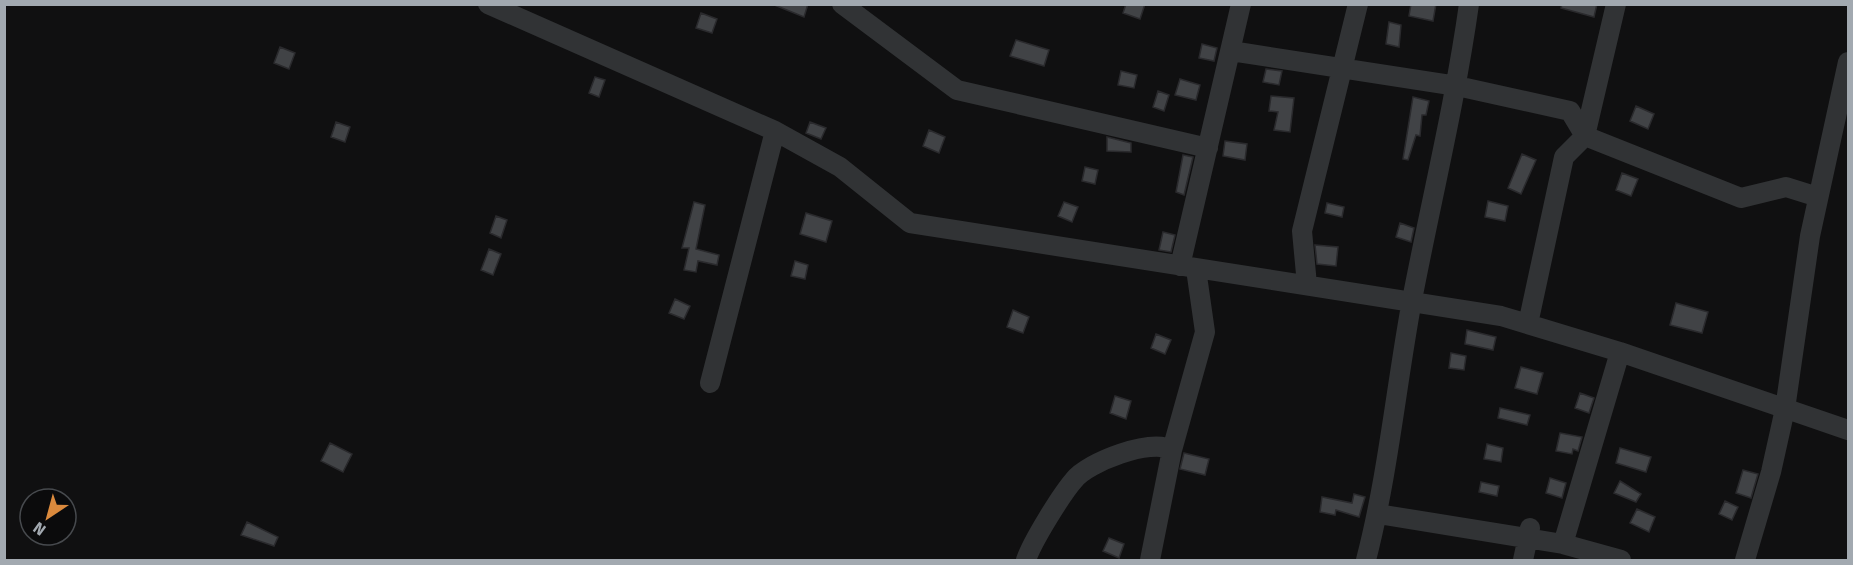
<svg xmlns="http://www.w3.org/2000/svg" width="1853" height="565" font-family="'Fira Sans',sans-serif">
	<style>
		.building { fill: #414346; stroke: #2a2a2d; stroke-width: 1.5 }
		.lines { fill: none; stroke-linecap: round; stroke-linejoin: round }
		.minor { stroke: #313335; stroke-width: 20 }
	</style>
	<rect width="100%" height="100%" fill="#101011"/>
	<path class="building" d="M772,4H808L804,17Z
		M1126,4H1145L1140,19L1123,13Z
		M1411,4H1436L1433,21L1409,16Z
		M1562,4H1597L1594,17L1561,8Z
		M701,13L717,19L712,33L696,28Z
		M1389,22L1401,25L1399,47L1386,44Z
		M1016,40L1049,50L1044,66L1010,56Z
		M1202,44L1217,48L1214,61L1199,58Z
		M280,47L295,53L289,69L274,63Z
		M1266,69L1282,71L1279,85L1263,82Z
		M1121,71L1137,75L1134,88L1118,85Z
		M595,77L605,80L599,97L589,93Z
		M1180,79L1200,85L1196,100L1175,95Z
		M1158,91L1169,95L1164,111L1153,107Z
		M1271,96L1294,98L1290,132L1274,130L1278,112L1269,111Z
		M1413,97L1429,101L1426,115H1422L1420,136L1416,135L1408,160L1403,159Z
		M1636,106L1654,114L1648,129L1630,121Z
		M336,122L350,127L345,142L331,137Z
		M810,122L826,128L821,139L806,133Z
		M929,130L945,137L939,153L923,146Z
		M1107,137L1131,143V152L1107,151Z
		M1225,141L1247,144L1245,160L1223,156Z
		M1522,154L1536,160L1521,194L1508,188Z
		M1183,155L1193,157L1184,195L1176,192Z
		M1085,167L1098,170L1095,184L1082,181Z
		M1622,173L1638,179L1631,196L1616,190Z
		M1488,201L1508,206L1505,221L1485,217Z
		M694,202L705,205L696,249L719,255L717,265L698,261L696,272L684,270L689,248H682Z
		M1064,202L1078,207L1072,222L1058,216Z
		M1327,203L1344,207L1342,217L1325,213Z
		M806,213L832,221L826,242L800,234Z
		M496,216L507,220L501,238L490,233Z
		M1400,223L1414,228L1411,242L1396,237Z
		M1163,232L1175,235L1171,252L1159,250Z
		M1315,245L1338,247L1336,266L1317,264Z
		M489,249L501,254L493,275L481,270Z
		M795,261L808,265L805,279L791,276Z
		M675,299L690,306L684,319L669,313Z
		M1676,303L1708,312L1702,333L1670,325Z
		M1013,310L1029,317L1023,333L1007,327Z
		M1467,330L1496,337L1493,350L1465,344Z
		M1156,334L1171,340L1165,354L1151,348Z
		M1451,353L1466,356L1464,370L1449,368Z
		M1521,367L1543,373L1537,394L1515,388Z
		M1580,393L1594,398L1589,413L1575,408Z
		M1115,396L1131,401L1126,419L1110,413Z
		M1500,408L1530,415L1527,425L1498,418Z
		M1560,433L1582,437L1578,451L1573,449L1572,454L1556,451Z
		M330,443L352,454L343,472L321,461Z
		M1487,444L1503,448L1501,462L1484,459Z
		M1620,448L1651,457L1646,472L1616,463Z
		M1184,453L1209,459L1205,475L1180,469Z
		M1743,470L1758,474L1751,498L1736,493Z
		M1550,478L1566,483L1562,498L1546,493Z
		M1620,481L1641,494L1636,502L1614,493Z
		M1481,482L1499,486L1497,496L1479,492Z
		M1354,494L1365,497L1359,517L1336,510L1335,515L1320,512L1322,497L1352,503Z
		M1725,501L1738,507L1732,520L1719,514Z
		M1637,509L1655,517L1649,532L1630,523Z
		M247,522L278,537L274,546L241,535Z
		M1109,538L1124,544L1119,558L1103,551Z"/>
	<g class="lines">
		<path class="minor" d="M488,4L775,131L840,167L910,223L1501,316L1620,352L1848,430
			M842,4L957,90L1208,148
			M1231,51L1457,86L1570,111L1585,136L1741,198L1786,187L1818,197
			M1180,266L1241,4
			M1307,285L1302,231L1358,4
			M1528,324L1564,157L1585,136L1616,4
			M710,383L775,131
			M1378,514L1563,544L1621,560
			M1563,544L1620,352
			M1026,560C1032,542 1061,495 1074,480C1088,462 1151,438 1172,450
			M1150,560L1172,450L1205,332L1196,269
			M1366,560C1388,475 1396,387 1412,300C1431,201 1455,104 1469,4
			M1523,560L1530,528
			M1745,560L1771,472L1785,409L1810,236L1848,62"/>
	</g>
	<rect width="1853" height="565" fill="none" stroke="#a2a9b0" stroke-width="12"/>
	<g transform="translate(48 517) rotate(216)"><circle r="28" fill="#0b0b0c" stroke="#474a4e" stroke-width="1.5"/>
	<path d="M0-4.5L10 22L0 15L-10 22Z" fill="#db8a3d"/>
	<text y="-9" font-size="16" font-weight="bold" text-anchor="middle" fill="#a2a9b0">N</text>
	</g>
</svg>
